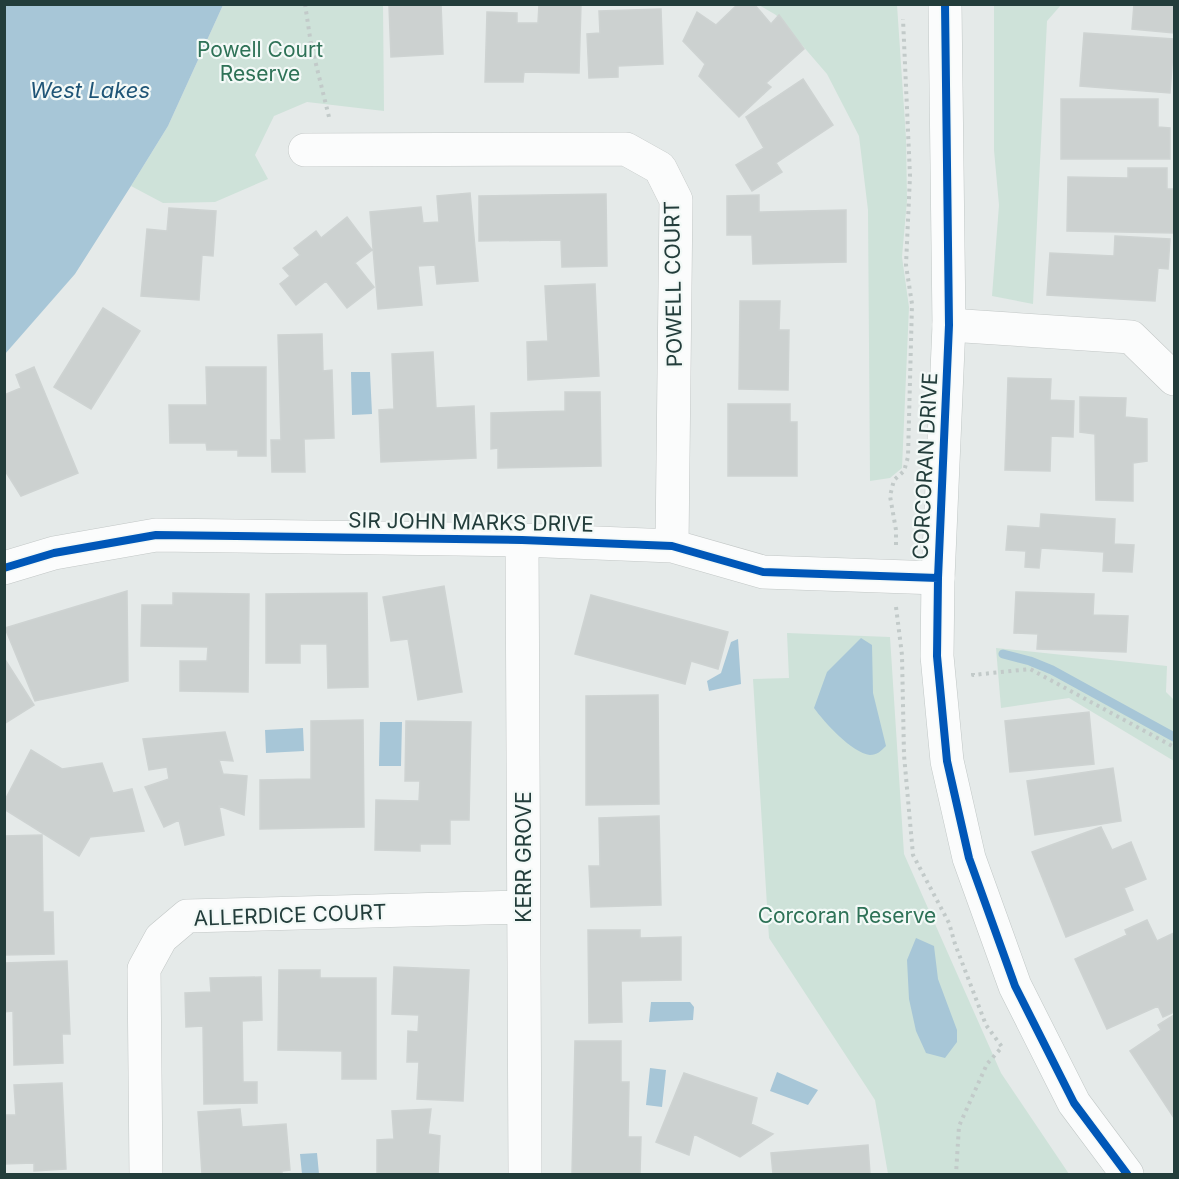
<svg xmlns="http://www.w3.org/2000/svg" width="1179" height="1179" font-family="Inter,sans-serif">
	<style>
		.green { fill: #cee2d9 }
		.water { fill: #a7c6d7 }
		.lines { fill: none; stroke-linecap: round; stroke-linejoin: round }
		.stream { stroke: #a7c6d7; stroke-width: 9 }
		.building { fill: #ccd1d0; stroke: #ced3d2; stroke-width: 1.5 }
		.street-casing { stroke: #c2c7c6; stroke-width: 34 }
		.secondary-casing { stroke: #c0c7c6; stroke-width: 34 }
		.path { stroke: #c2cac9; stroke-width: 4; stroke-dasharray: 3 4.5; stroke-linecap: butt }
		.street { stroke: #fbfcfc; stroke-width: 33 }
		.secondary { stroke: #fbfcfc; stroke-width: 33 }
		.cycleway-casing { stroke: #f3f9f7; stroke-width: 11 }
		.cycleway { stroke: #0057b8; stroke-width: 8 }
		.labels { text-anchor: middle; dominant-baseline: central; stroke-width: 4.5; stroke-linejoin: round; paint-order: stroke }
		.park-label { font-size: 21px; fill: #2e7257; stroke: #f3f9f7 }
		.street-label { font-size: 21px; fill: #233d3b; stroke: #f3f9f7 }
		.water-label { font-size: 22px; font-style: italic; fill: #1f5577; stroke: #f3f9f7 }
	</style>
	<rect width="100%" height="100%" fill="#e5eae9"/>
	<path class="green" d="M223,5H383L384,111L307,102L274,116L255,155L268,179L215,202L163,203L131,186L168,126Z
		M759,5H897L906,138L907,200L902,257L909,307L902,468L890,478L870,481L868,210L859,136L827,74L776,15Z
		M994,5H1061L1047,21L1033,304L992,296L999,205L994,150Z
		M787,633L890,637L904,854L1001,1073L1069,1174H888L875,1100L769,938L753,679L789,678Z
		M996,648L1167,666L1166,692L1174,700V761L1069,698L1001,708Z"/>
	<path class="water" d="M5,4L223,5L168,126L131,186L75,274L5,354Z
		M351,372H370L372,414L352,415Z
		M861,638L872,645L873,693L886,746C881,751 877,755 870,755C852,753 824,722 814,708L827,672Z
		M738,639L741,684L709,691L707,681L721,673L731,642Z
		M380,722H402L401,766H379Z
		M303,728L304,751L266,753L265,730Z
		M916,938L934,946L938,979L957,1030V1042L945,1058L926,1053L916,1031L909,999L907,960Z
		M651,1002H690L694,1007L693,1020L649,1022Z
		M650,1068L666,1070L662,1107L646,1105Z
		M777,1072L818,1090L808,1105L770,1091Z
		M317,1153L319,1174H302L300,1154Z"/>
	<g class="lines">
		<path class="stream" d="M1003,654L1030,661L1052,670L1174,737"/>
	</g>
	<path class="building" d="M441,4L443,54L391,57L389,6Z
		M539,4H581L579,73L524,72L523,82H485L487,12L517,13V23H538Z
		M738,4H754L771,24L779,15L804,49L766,83L771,87L739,117L699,76L705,64L683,41L697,12L716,25Z
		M1134,4H1174V33L1132,29Z
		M661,9L663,64L618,66V77L589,78L587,34L600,33L599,11Z
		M1084,33L1174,39L1170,93L1080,86Z
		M803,79L833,125L776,163L782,172L752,191L736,165L764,148L746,117Z
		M1061,99H1158V127L1170,128V159H1061Z
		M1128,168H1167V189H1174V233L1067,231L1068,177L1128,178Z
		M470,193L478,281L437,284L435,265L418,266L422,305L378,309L370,212L421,207L423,223L439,222L437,196Z
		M606,194L607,266L562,267L561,240L479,241V196Z
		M759,195V212L846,210V262L753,264L752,235H727V196Z
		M169,208L216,211L213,256L202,255L199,300L141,296L147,229L167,231Z
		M347,217L372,250L355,263L374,287L347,308L326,281L296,305L280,284L290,276L283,268L300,255L294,248L316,231L321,238Z
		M1115,236L1170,239L1168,269L1158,268L1155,301L1047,295L1050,253L1114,256Z
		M595,284L599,376L528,380L527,342L548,341L545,286Z
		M740,301H780L779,330H789L788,390L739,389Z
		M103,308L140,331L91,409L54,387Z
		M322,334L323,371L332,370L334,438L304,439L305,472H272L271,440H281L278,335Z
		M433,352L436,408L474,406L476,458L381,462L379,410L394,409L392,354Z
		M34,367L78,473L21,496L4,469V395L21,388L16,375Z
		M206,367H266V456H238V450H207L206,443H170L169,405H207Z
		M1008,378L1051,379L1050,400L1074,401L1073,437L1051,436L1050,471L1005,470Z
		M565,392H600L601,466L498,468V448L491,449V413L565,411Z
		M1080,397L1126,398L1125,417L1147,419V461L1133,463V501L1096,500L1095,434L1080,432Z
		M728,404H790V422H797V476H728Z
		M1041,514L1115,519L1114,544L1134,545L1132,572L1103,571L1104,552L1041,548L1039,568L1025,567L1026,551L1006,550L1008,526L1040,528Z
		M444,586L462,692L418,700L408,639L391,641L383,597Z
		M127,591L128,681L35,701L5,628Z
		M1016,592L1094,594L1093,615L1128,616L1126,652L1037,649L1038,634L1014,633Z
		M173,593L249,594L248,692L180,691V661H207L208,647L141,646L142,605H173Z
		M367,593L368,687L328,688L327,644H300V663H266V594Z
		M591,595L728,632L718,669L691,661L685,684L575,654Z
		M4,658L34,705L4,724Z
		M658,695L659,804L586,805V696Z
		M1089,712L1094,764L1010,772L1005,721Z
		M363,720L364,827L260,829V780L311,779V721Z
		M406,721L471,722L469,820H450V844H420V851L375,850L376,800L419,801L420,781H405Z
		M225,732L233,761L219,760L223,774L247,776L244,815L219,806L224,835L185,845L179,820L164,827L145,787L169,779L167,767L149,770L143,739Z
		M31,750L62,769L102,763L113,793L132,789L144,831L90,837L79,856L4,809V802Z
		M1113,768L1121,821L1035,835L1027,781Z
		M659,816L661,905L591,907L589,866H600L599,818Z
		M1101,827L1112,850L1131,842L1146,879L1124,888L1133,910L1066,937L1032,852Z
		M42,835L43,912H53L54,954L4,955V836Z
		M1147,920L1157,941L1174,933V1012L1163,1017L1158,1006L1107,1029L1075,959L1127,935L1125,930Z
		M588,930H640V938L681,937V980L621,981L622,1022L589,1023Z
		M67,961L70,1034H62L63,1063L14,1065L13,1011L4,1012V963Z
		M394,967L469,970L463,1101L417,1099L419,1062H407L408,1031L418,1032L419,1015L392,1014Z
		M279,970H320V978H376V1079H342V1051L278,1050Z
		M261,977L262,1020L242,1021L243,1082H257V1103L204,1104L203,1026L186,1027L185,993L211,992L210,978Z
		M1174,1015V1118L1130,1051L1161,1030L1158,1025Z
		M575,1041H621V1082H629L628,1137H641L640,1174H572Z
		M684,1073L757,1098L751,1124L773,1134L740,1157L694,1134L689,1155L656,1142Z
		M62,1083L66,1169L34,1171V1163L4,1164V1115H16L14,1085Z
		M240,1109L242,1127L286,1124L290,1170L282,1171V1174H202L198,1112Z
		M431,1109L428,1134L440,1136L438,1174H377V1140L394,1139L392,1111Z
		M868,1145L870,1174H773L771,1153Z"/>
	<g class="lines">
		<g class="street-casing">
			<path id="street" d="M305,150L626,149L660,168L676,200L672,546
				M949,325L1131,337L1174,379
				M522,540L525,1174
				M4,568L54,553L156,535L522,540L672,546L763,572L938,578
				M146,1174L144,969L161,938L187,916L523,907"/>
		</g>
		<g class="secondary-casing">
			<path id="secondary" d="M945,4L949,325L938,578L937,656L947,761L969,858L1015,986L1074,1103L1127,1174"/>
		</g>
		<path class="path" d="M305,4L311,44L329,117
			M896,545V530L890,496L894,480L904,471L908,457L912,304L906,265L910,176L903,19
			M896,607L902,655L904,755L913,855L949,923L955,944L986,1025L1002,1047L987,1064L959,1126L956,1174
			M973,673V675L1030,669L1174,747"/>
		<use href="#street" class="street"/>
		<use href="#secondary" class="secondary"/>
		<g class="cycleway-casing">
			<path id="cycleway" d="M945,4L949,325L938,578L937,656L947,761L969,858L1015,986L1074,1103L1127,1174
				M4,568L54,553L156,535L522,540L672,546L763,572L938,578"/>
		</g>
		<use href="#cycleway" class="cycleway"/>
	</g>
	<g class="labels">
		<g class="park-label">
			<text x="260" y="49">Powell Court<tspan x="260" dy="24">Reserve</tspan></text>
			<text x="847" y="915">Corcoran Reserve</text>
		</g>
		<g class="street-label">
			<text transform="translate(673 284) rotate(-91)">POWELL COURT</text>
			<text transform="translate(925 466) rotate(-87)">CORCORAN DRIVE</text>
			<text transform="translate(471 522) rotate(1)">SIR JOHN MARKS DRIVE</text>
			<text transform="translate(523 857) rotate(-90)">KERR GROVE</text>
			<text transform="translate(290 915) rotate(-2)">ALLERDICE COURT</text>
		</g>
		<g class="water-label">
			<text x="90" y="90">West Lakes</text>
		</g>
	</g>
	<rect width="1179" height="1179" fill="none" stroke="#233d3b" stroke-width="12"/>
</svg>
